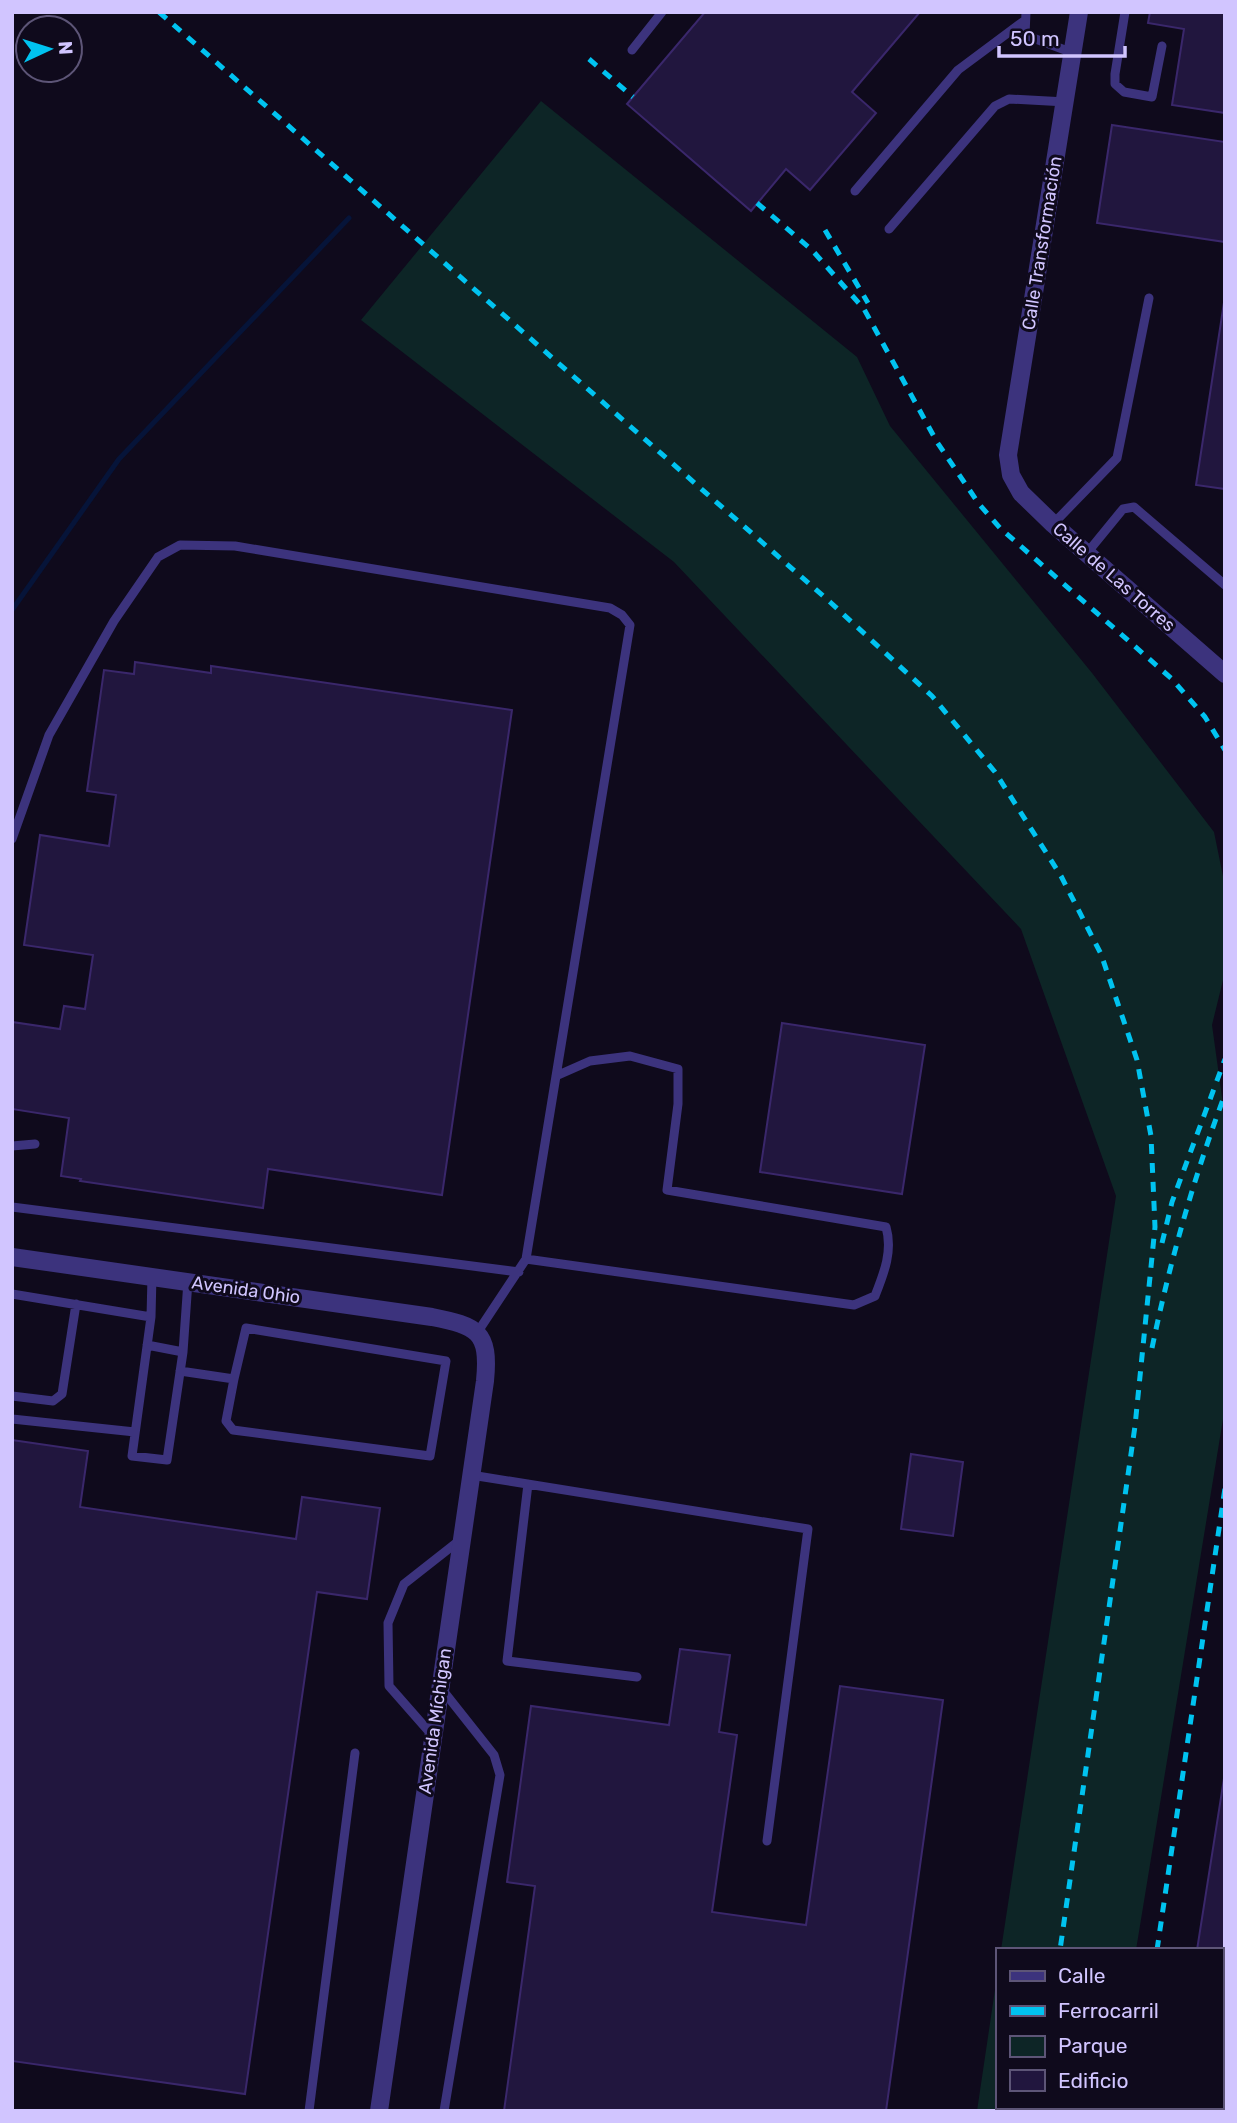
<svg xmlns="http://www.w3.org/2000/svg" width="1237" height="2123" font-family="Rubik,sans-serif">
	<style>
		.green { fill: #0d2526 }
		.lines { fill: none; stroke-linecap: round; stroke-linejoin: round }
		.stream { stroke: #061439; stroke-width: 5 }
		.building { fill: #21163e; stroke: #3a276b; stroke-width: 2 }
		.lane { stroke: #3c337d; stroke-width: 9 }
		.street { stroke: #3c337d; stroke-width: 18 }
		.rail { stroke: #00c3f0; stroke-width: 5; stroke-dasharray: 10 9; stroke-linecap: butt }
		.labels { text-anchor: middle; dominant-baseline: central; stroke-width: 6; stroke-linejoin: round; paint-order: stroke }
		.street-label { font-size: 18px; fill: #d1c5ff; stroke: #0f0a1c }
	</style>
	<rect width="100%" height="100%" fill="#0f0a1c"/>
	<path class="green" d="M541,101L857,357L890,426L1092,673L1214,832L1225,886V972L1212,1025L1225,1119V1407L1136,1950H1001L1116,1196L1021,929L674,562L361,320Z
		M997,1976V2107H1110V2111H977Z"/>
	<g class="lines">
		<path class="stream" d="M12,610L119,459L349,218"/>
	</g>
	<path class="building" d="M705,12H920L852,92L876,113L810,190L786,169L751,211L627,104Z
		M1150,12H1225V113L1172,105L1184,29L1148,23Z
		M1112,125L1225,142V242L1097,223Z
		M1225,296V489L1196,485Z
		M135,662L211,673V666L512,710L442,1195L268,1169L263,1208L80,1181L81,1179L61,1176L69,1118L12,1109V1022L60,1029L64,1006L85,1009L93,955L24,945L40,835L109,846L116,795L87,791L104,670L134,674Z
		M782,1023L925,1045L902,1194L760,1172Z
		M12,1440L88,1451L80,1507L296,1539L302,1497L380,1508L367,1599L317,1592L245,2094L12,2061Z
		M911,1454L963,1462L953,1536L901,1529Z
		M680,1649L730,1655L719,1732L737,1735L712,1912L806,1925L840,1686L943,1700L886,2111H504L535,1886L507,1882L531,1706L669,1725Z
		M1225,1772V1963L1221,1962V1950H1197Z"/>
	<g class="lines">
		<path class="lane" d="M1026,12L1025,35L1073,53
			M1125,12L1115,74V84L1124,92L1152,97L1162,46
			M632,50L662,12
			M855,191L958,70L1024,21
			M889,229L995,106L1009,99L1066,102
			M1053,524L1117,458L1149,298
			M1087,553L1123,509L1134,507L1225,585
			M12,839L49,735L114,621L158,557L180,545L235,546L610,608L622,615L630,625L526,1259L477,1333
			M12,1146L35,1144
			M12,1207L519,1272
			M526,1259L854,1305L875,1296C884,1273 893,1251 886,1227L667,1190L678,1104V1069L630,1056L590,1061L556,1076
			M152,1276L151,1317L132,1456L167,1460L183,1352L188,1281
			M12,1294L151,1317
			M147,1345L183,1352
			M180,1371L234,1379L226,1421L233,1430L430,1456L446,1361L246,1328L234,1379
			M12,1396L53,1401L62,1394L76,1304
			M12,1419L135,1432
			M471,1475L808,1529L767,1841
			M528,1484L507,1661L637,1677
			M441,1688L494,1755L500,1775L444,2111
			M432,1735L389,1686L388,1623L404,1584L460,1540
			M309,2111L355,1753"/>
		<path class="street" d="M1079,12L1008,455L1011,475L1021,493L1053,524L1225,674
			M12,1257L432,1317C477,1326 490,1331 485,1381L379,2111"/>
		<path class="rail" d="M159,12L830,602L932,696L995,772L1061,876L1101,954L1137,1060L1151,1136L1155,1227L1135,1426L1060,1950
			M589,59L633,97
			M757,203L812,250L864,309L937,442L979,504L1000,528L1172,679L1205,717L1225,750
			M825,230L868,303
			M1162,1243L1172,1202L1225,1059
			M1152,1348C1170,1261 1194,1177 1225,1094
			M1157,1950L1225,1488
			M1036,2111L1037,2107
			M1093,2111L1095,2107"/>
	</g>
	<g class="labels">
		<g class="street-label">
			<text transform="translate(1042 243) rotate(-81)">Calle Transformación</text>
			<text transform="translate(1114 577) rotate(41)">Calle de Las Torres</text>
			<text transform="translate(246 1290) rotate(8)">Avenida Ohio</text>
			<text transform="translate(435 1721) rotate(-82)">Avenida Míchigan</text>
		</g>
	</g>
	<rect width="1237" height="2123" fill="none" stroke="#d1c5ff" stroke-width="28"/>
	<rect x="996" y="1948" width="228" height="161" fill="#0f0a1c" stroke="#5d5577" stroke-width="2"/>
	<rect x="1010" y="1971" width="35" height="10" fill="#3c337d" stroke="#5d5577" stroke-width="2"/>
	<text x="1058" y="1983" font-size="21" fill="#d1c5ff">Calle</text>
	<rect x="1010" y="2006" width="35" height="10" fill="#00c3f0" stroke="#5d5577" stroke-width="2"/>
	<text x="1058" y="2018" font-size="21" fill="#d1c5ff">Ferrocarril</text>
	<rect x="1010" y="2036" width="35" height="21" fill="#0d2526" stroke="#5d5577" stroke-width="2"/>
	<text x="1058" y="2053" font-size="21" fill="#d1c5ff">Parque</text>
	<rect x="1010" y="2070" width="35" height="21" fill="#21163e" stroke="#5d5577" stroke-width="2"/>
	<text x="1058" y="2088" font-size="21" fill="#d1c5ff">Edificio</text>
	<g transform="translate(49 49) rotate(86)"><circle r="33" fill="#0f0a1c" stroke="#5d5577" stroke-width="2"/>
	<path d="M0-5L12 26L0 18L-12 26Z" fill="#00c3f0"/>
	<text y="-10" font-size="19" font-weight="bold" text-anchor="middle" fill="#d1c5ff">N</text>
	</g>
	<path d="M999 46v10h126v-10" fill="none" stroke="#d1c5ff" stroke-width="3.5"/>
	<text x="1010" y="46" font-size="21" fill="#d1c5ff" stroke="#0f0a1c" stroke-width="5" paint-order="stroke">50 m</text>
</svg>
